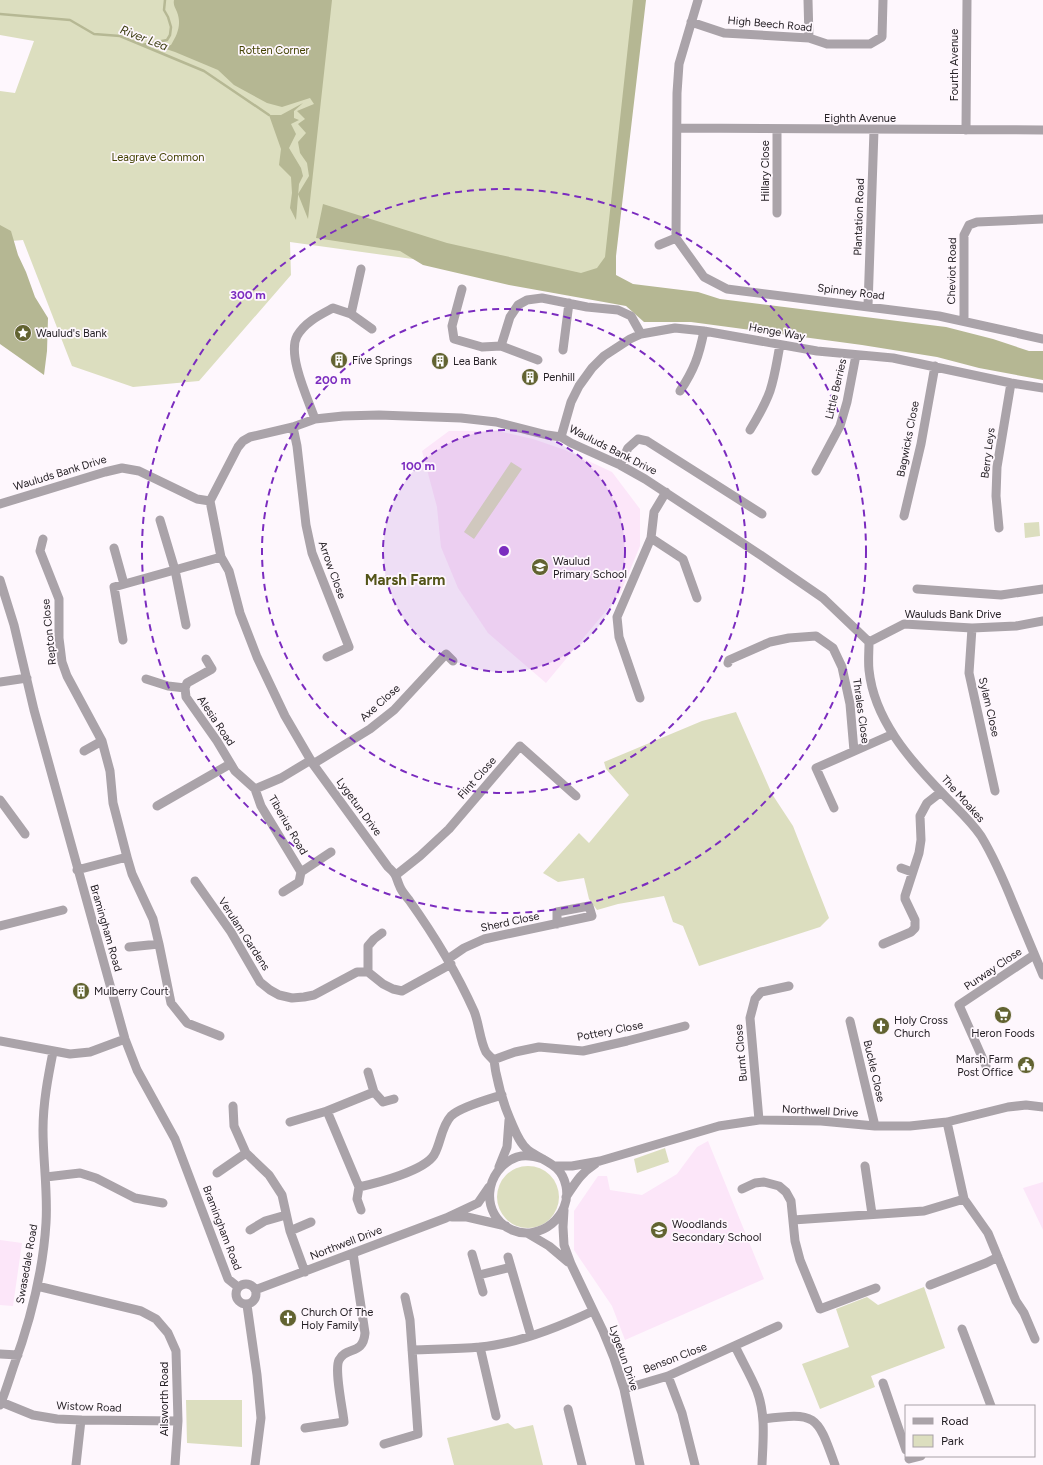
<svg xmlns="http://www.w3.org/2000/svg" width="1043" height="1465" font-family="Figtree,sans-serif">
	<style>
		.built { fill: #fce6f9 }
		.green { fill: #dcdebf }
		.forest { fill: #b5b793 }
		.water { fill: #b6b894 }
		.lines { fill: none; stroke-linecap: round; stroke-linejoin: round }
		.stream { stroke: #b6b894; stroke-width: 2.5 }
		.minor { stroke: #aaa3a9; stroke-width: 9 }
		.ring { fill: none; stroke: #7b2cbf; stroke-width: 2; stroke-dasharray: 7 5 }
		.labels { text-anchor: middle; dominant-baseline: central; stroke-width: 3.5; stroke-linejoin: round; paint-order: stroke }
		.street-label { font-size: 11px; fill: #262126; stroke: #fef7fd }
		.park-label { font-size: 11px; fill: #424202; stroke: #fef7fd }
		.poi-label { font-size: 11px; fill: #262126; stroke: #fef7fd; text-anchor: start }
		.water-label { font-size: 12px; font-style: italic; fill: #3a3b0f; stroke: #fef7fd }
		.district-label { font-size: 15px; font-weight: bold; fill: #535418; stroke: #fef7fd }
		.centre { fill: #7b2cbf; stroke: #fef7fd; stroke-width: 2 }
		.ring-label { font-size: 12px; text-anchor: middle; font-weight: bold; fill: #7b2cbf; stroke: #fef7fd; stroke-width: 3.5; stroke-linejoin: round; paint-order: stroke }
	</style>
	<rect width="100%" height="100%" fill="#fef7fd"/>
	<path class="built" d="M449,431H498L533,439L565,450L612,472L640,509V546L620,594L546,683L488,633L458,588L441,547L437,507L422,451Z
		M708,1141L764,1279L625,1340L612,1306L574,1250V1211L598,1176H607L610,1190L642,1195L677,1174L697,1147Z
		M1043,1182V1230L1023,1188Z
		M0,1240L22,1243L13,1306L0,1305Z"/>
	<path class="green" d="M0,0H638L607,286L290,242L291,275L199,381L133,387L72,366L23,240L0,242V91L15,93L34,41L0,35Z
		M511,462L522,469L474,539L464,532Z
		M1039,522L1040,536L1025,538L1024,523Z
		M736,712L772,794L793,826L829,918L820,927L699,966L683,926L673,922L664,896L618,904L597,910L589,899L584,878L558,882L543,873L579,833L589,843L629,795L606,769L604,762L702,721Z
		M665,1148L669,1162L637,1173L634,1159Z
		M497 1197a31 31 0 1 1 62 0a31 31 0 1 1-62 0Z
		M924,1287L945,1348L871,1376L875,1387L820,1409L802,1364L849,1347L836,1309L867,1297L878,1305Z
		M186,1400H242V1447L187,1443Z
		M508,1423L515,1429L533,1425L543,1465H454L447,1438Z"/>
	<path class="forest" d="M174,0H332L308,219L298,194L309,176L307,163L300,153L298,142L306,133L298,124L305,119L297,111L314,104L310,98L282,107L267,103L234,85L218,70L175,52L160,47L171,45C177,35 182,25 177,12C175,7 173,5 174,0Z
		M633,0H646L616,256V275L633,284L698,292L720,299L946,327L993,339L1029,351H1043V380L979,368L937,357L862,345L691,322H644L626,306L509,285L423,265L400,251L316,238L323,204L447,243L581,273L597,268L605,257Z
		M0,225L11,231L18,255L26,272L35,297L48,318L47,351L44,375L0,344Z"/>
	<path class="water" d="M303,103L294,111V118L299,120L291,124L296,134L289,148L301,168L303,176L299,184L296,220L290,208L292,193L291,177L279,165L281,149L269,115H281Z"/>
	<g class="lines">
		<path class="stream" d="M0,14L70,20L94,34L120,36L204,71L269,115
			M142,45L167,40L170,35L171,27L168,17L164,10L165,0"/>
		<path class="minor" d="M698,0L679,64L677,93L676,238L704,277L727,289L939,316L1043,339
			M808,0L809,38
			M691,22L724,33L809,38L827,44H870L882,37L883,0
			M677,128L1043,130
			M966,130L967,0
			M777,213V129
			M659,245L676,238
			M462,289L452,326L454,339L482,347L501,346L510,317L518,305L527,300L542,298L587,307L618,310L631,316L641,334
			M868,306L874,130
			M351,314L372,329
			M964,321V235L969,225L977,222L1043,219
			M501,346L538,360
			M563,350L569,303
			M680,391C694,370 699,356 704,331
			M315,419C308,399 287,355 297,336C305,322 320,315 333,308L351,314L361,269
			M293,427L297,446L306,525L312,553L349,647L327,657
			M750,430C758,417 765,405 770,391C775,376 777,360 780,345
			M561,437L571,402L579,386L592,368L604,356L630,339L641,334L675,328L704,331L817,351L893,358L1011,383L1043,388
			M620,465L628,448L638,439L647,441L762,514
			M816,471L840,426L847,402L856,355
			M210,501L221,557L229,571L240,613L257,657L285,716L313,764L388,867C398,876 395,876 400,887C402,892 406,896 409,900C434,935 456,971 474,1011C479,1023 480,1041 486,1052C488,1055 492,1058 494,1061C495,1065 495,1069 496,1073C499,1088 504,1105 510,1119C515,1130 519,1143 528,1150C544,1162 561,1163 566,1186C572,1216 540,1242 512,1230C479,1215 484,1169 517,1157C526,1154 534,1156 543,1159
			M210,501L238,447L243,441L250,437L293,427L315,419L343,416L379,415L461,418L496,422L547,435L561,437L571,443L620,465L645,479L762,556L823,598L869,642
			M0,504L105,472L122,468L139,471L197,499L210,501
			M904,516L921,444L935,366
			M160,520L175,570L186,625
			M999,528L996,496L997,467L1011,383
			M651,538L683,559L697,598
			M43,539L40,551L59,599V638L62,662L67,676L102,741L110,771L113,803L127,857L77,870
			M114,548L124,584
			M0,580L14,625L34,710L125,1039L137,1070L175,1139L228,1279L238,1287
			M917,589L1001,595L1043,589
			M972,628L969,673L995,791
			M123,640L114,587L221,557
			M869,642C869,652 868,661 869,670C874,719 909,759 942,793C955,807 970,820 981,836C995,859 1005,883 1015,908C1024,930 1034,953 1043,975
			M869,642L904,624L972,628L1016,626L1043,621
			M206,659L212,669L187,683L185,688L186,697L217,741L235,771L255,789L281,778L311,760
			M728,663L729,660L770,642L789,638L816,636L833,648L842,667L850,704L854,751
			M146,679L168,686L185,688
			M0,682L27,678
			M640,698L619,637L617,617L651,538L654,512L666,492
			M84,751L102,741
			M313,764L370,729L394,710L446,654L453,661
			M255,789L261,806L301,872L331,852
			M0,800L25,834
			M157,806L230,764
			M834,808L816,768L893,734
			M127,857L132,874L153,919L159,944L171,1003L187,1023L220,1036
			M901,868L912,872
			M396,875L420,856L449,829L520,746L576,796
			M195,881L231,932L260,982L270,990L279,995L292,998L304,997L314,995L357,972H368L383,984L393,989L402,991L451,964
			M283,892L299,882L301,872
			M0,926L63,910
			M883,944L911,932L915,928V920L905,899V896L919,853L921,840L920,816L927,803L941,792
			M129,947L159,944
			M448,959L464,948L484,939L592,916L589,906L557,912V924
			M368,972V946L374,939L382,933
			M850,1021L875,1126
			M0,1041L70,1054L90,1052L125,1039
			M493,1060L515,1052L539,1047L583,1051L627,1041L685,1026
			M986,1066L959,1005L1034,955
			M368,1072L374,1092L383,1102L394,1099
			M374,1092L327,1111L359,1187C377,1183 424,1171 434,1155C441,1143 441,1127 451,1116C460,1107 489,1099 502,1095
			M233,1106L234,1126L246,1153L269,1175L282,1195L290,1231L305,1272
			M759,1120L750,1018L755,999L761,992L789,986
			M290,1122L327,1111
			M947,1122L964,1199L988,1233L1016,1301L1024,1313L1035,1339
			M555,1166H572L600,1161L719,1126L759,1120L821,1121L875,1126H910L947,1122L1008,1107L1026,1105L1043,1107
			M865,1166L872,1214
			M499,1167L507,1147L509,1120
			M217,1173L246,1153
			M46,1177L80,1173L96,1178L135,1198L163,1203
			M359,1187L357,1199L361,1210
			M742,1189L755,1183L764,1182L779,1186L786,1192L791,1201L795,1241L800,1260L820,1309L876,1288
			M566,1197C576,1182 580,1174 595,1164
			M564,1210L563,1227L564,1245L571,1264L603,1331L614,1358L624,1389L640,1465
			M452,1217H467L506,1226
			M793,1220L924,1211L964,1199
			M250,1230L265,1221L286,1215
			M290,1231L311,1222
			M527,1233L549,1246L568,1262
			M472,1254L483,1292
			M508,1257L531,1336
			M479,1275L511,1267
			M236 1294a10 10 0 1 1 20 0a10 10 0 1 1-20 0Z
			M930,1285L986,1263L998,1257
			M37,1286L141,1311L156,1319L168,1333L176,1351L178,1421L175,1465
			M255,1290L446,1218L478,1203L489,1187
			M247,1305L257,1375L261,1418L255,1465
			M962,1329L991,1406
			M735,1346C742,1361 751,1376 757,1391C766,1415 763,1440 762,1465
			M480,1347L496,1416
			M412,1350C434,1349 457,1349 480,1347C518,1344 559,1327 593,1311
			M0,1354L18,1355
			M668,1376L682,1413L695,1465
			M883,1383L906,1450
			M624,1389L668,1376L778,1326
			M1,1402L33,1415L57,1419L81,1420L178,1421
			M0,1405C5,1393 9,1380 13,1368C30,1322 43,1272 46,1223C48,1192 43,1161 43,1130C43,1103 48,1077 53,1052
			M568,1409L582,1465
			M763,1419C817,1412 817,1415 835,1465
			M305,1428L344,1422C343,1410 334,1370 339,1360C346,1346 363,1356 365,1333L353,1253
			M384,1444L418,1434L410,1320L405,1297
			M909,1459L921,1456
			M76,1465L81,1420"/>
	</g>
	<circle cx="504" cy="551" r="121" fill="#7b2cbf" fill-opacity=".12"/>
	<g class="ring">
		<circle cx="504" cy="551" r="121"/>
		<circle cx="504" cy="551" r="242"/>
		<circle cx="504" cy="551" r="362"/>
	</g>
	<defs>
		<g id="sight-disc" transform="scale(0.9)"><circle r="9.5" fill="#626331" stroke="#fef7fd"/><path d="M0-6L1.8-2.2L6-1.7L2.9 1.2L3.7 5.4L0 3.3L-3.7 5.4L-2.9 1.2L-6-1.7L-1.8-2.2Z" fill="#fff"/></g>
		<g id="building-disc" transform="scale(0.9)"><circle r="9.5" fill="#626331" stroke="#fef7fd"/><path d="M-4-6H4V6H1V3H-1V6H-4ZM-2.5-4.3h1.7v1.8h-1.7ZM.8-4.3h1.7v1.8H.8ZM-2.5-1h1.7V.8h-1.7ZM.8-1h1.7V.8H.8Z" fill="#fff"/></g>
		<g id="school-disc" transform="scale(0.9)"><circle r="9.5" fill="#626331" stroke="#fef7fd"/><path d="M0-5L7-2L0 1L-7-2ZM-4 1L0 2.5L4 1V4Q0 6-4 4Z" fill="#fff"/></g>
		<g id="supermarket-disc" transform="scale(0.9)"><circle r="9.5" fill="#626331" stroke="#fef7fd"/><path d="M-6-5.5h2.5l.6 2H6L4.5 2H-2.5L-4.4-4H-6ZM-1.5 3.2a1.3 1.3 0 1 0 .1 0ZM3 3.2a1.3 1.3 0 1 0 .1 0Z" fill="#fff"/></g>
		<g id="church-disc" transform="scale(0.9)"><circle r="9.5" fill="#626331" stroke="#fef7fd"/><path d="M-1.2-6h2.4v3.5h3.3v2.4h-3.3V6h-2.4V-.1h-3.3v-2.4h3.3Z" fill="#fff"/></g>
		<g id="civic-disc" transform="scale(0.9)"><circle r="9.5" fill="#626331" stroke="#fef7fd"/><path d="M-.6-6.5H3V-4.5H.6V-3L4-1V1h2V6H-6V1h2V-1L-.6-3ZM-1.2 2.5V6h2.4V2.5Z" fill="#fff"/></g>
	</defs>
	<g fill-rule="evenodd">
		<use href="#sight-disc" x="23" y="333"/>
		<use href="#building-disc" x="339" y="360"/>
		<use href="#building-disc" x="440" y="361"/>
		<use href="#building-disc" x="530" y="377"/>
		<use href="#school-disc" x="540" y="567"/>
		<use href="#building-disc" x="81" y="991"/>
		<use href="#supermarket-disc" x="1003" y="1015"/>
		<use href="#church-disc" x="881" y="1026"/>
		<use href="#civic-disc" x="1026" y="1065"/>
		<use href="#school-disc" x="659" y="1230"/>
		<use href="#church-disc" x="288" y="1318"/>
	</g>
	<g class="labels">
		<g class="street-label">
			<text transform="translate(770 24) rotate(5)">High Beech Road</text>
			<text transform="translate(954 65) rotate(-90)">Fourth Avenue</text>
			<text x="860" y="118">Eighth Avenue</text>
			<text transform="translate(765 171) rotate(-90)">Hillary Close</text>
			<text transform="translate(859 217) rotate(-88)">Plantation Road</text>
			<text transform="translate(952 271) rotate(-89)">Cheviot Road</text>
			<text transform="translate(851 292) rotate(7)">Spinney Road</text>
			<text transform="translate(777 332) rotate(10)">Henge Way</text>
			<text transform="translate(836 389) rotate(-77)">Little Berries</text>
			<text transform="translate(908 439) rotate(-79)">Bagwicks Close</text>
			<text transform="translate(613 450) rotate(27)">Wauluds Bank Drive</text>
			<text transform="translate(988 453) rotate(-83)">Berry Leys</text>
			<text transform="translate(60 473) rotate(-17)">Wauluds Bank Drive</text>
			<text transform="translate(332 570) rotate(70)">Arrow Close</text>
			<text x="953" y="614">Wauluds Bank Drive</text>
			<text transform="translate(49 632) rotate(-96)">Repton Close</text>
			<text transform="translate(380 703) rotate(-42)">Axe Close</text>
			<text transform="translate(989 707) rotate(77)">Sylam Close</text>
			<text transform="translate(861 711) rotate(82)">Thrales Close</text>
			<text transform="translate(216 721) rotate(56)">Alesia Road</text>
			<text transform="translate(477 778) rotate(-49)">Flint Close</text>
			<text transform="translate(963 799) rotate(48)">The Moakes</text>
			<text transform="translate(359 807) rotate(54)">Lygetun Drive</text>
			<text transform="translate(288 825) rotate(60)">Tiberius Road</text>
			<text transform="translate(510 922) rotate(-12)">Sherd Close</text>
			<text transform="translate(106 928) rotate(74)">Bramingham Road</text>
			<text transform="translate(244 934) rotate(57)">Verulam Gardens</text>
			<text transform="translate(993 969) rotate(-34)">Purway Close</text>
			<text transform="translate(610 1031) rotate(-11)">Pottery Close</text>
			<text transform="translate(741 1053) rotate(-95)">Burnt Close</text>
			<text transform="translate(874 1071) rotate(77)">Buckle Close</text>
			<text transform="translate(820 1111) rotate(3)">Northwell Drive</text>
			<text transform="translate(222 1228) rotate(69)">Bramingham Road</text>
			<text transform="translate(346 1243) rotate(-21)">Northwell Drive</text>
			<text transform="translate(27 1264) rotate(-80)">Swasedale Road</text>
			<text transform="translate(624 1358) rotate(71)">Lygetun Drive</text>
			<text transform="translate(675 1358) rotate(-21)">Benson Close</text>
			<text transform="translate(164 1399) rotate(-90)">Ailsworth Road</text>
			<text transform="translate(89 1407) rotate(2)">Wistow Road</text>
		</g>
		<g class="park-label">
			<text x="274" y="50">Rotten Corner</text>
			<text x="158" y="157">Leagrave Common</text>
		</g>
		<g class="poi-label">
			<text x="36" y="333">Waulud's Bank</text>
			<text x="352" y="360">Five Springs</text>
			<text x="453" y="361">Lea Bank</text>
			<text x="543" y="377">Penhill</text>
			<text x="553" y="561">Waulud<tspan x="553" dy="13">Primary School</tspan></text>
			<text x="94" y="991">Mulberry Court</text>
			<text x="894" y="1020">Holy Cross<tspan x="894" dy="13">Church</tspan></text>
			<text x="1003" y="1033" text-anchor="middle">Heron Foods</text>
			<text x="1013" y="1059" text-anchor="end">Marsh Farm<tspan x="1013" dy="13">Post Office</tspan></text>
			<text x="672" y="1224">Woodlands<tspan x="672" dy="13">Secondary School</tspan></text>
			<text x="301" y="1312">Church Of The<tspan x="301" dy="13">Holy Family</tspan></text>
		</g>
		<g class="water-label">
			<text transform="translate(144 38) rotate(21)">River Lea</text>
		</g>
		<g class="district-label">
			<text x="405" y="580">Marsh Farm</text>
		</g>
	</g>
	<circle cx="504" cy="551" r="6" class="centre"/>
	<g class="ring-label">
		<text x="248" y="299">300 m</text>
		<text x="333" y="384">200 m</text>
		<text x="418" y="470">100 m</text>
	</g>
	<rect x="905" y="1405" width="130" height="52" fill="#fef7fd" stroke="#a8a1a7"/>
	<rect x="913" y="1418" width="20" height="6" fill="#aaa3a9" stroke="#a8a1a7"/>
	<text x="941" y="1425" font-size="12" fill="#262126">Road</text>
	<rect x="913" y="1435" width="20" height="12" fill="#dcdebf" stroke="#a8a1a7"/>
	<text x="941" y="1445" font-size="12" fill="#262126">Park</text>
</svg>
